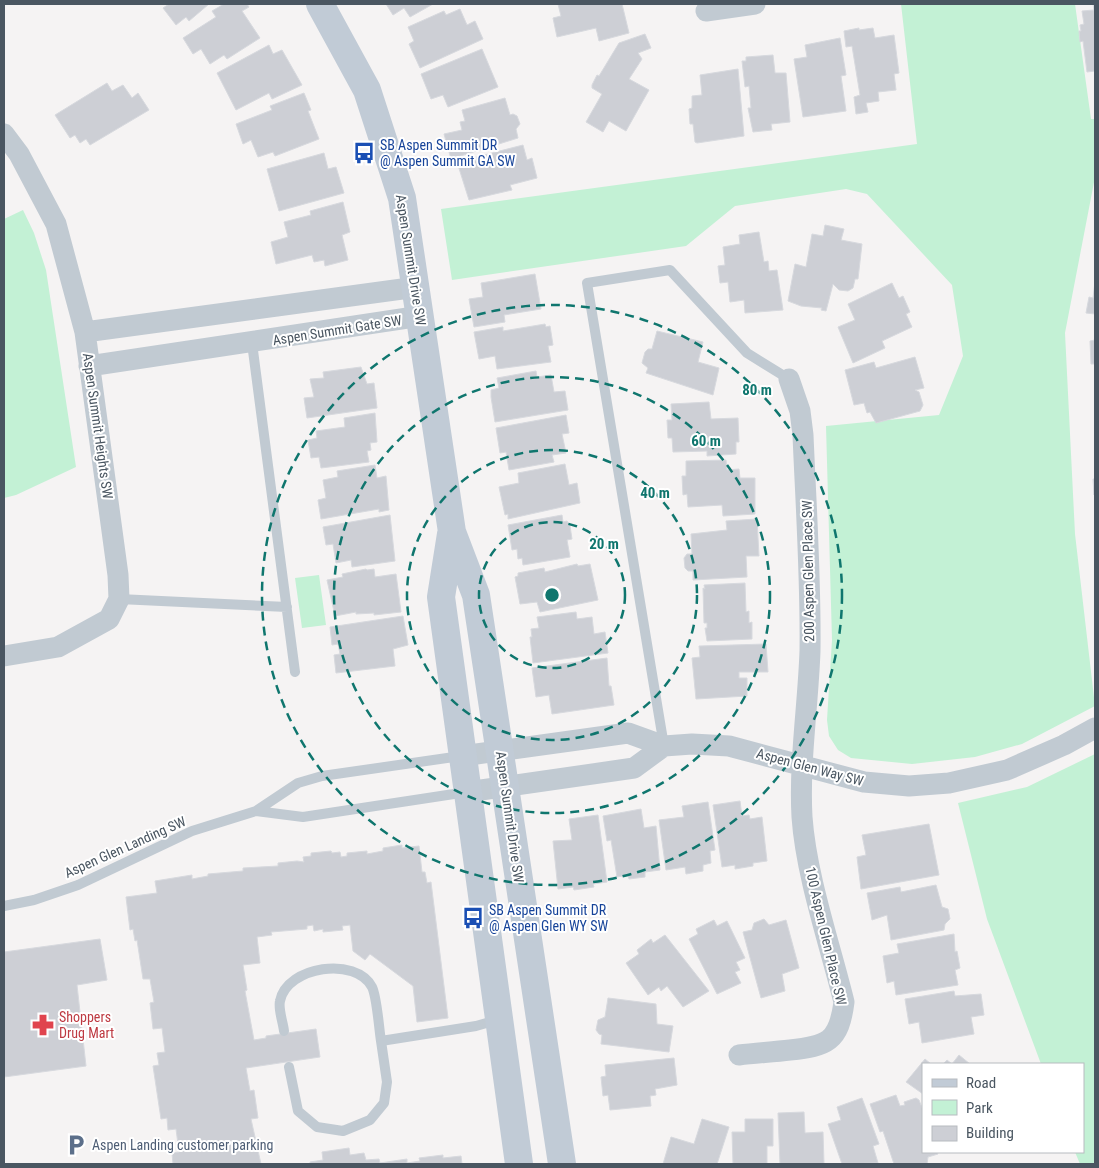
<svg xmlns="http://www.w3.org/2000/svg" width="1099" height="1168" font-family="'Roboto Condensed',sans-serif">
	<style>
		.green { fill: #c3f1d5 }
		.building { fill: #cdcfd5; stroke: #d7d9de }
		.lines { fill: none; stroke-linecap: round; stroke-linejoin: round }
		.lane { stroke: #c1cad2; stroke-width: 10 }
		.street { stroke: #c1cad2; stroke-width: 21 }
		.secondary { stroke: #c1cbd6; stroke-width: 28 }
		.ring { fill: none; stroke: #0f766e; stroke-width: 2.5; stroke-dasharray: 9 6 }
		.labels { text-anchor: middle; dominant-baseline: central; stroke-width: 4; stroke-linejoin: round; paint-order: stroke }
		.transit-label { font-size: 14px; fill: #164399; stroke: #fff; text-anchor: start }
		.street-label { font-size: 14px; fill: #4a5661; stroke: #fff }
		.health-label { font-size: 14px; fill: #be3a42; stroke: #fff; text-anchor: start }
		.service-label { font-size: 14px; fill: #4e5e75; stroke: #fff; text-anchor: start }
		.centre { fill: #0f766e; stroke: #fff; stroke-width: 2.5 }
		.ring-label { font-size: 15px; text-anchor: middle; font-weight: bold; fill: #0f766e; stroke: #fff; stroke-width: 4; stroke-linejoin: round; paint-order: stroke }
	</style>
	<rect width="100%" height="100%" fill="#f5f3f3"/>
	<path class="green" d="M901,4H1075L1091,119H1095V177L1065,333L1075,534L1095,706L1022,744L975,757L912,764L851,758L838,750L829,736L827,720L832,640L826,426L939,415L963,356L952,285L867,194L846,189L735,206L686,246L452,280L441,209L917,144Z
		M23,210L34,233L46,270L76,467L16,495L4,498V219Z
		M319,575L326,625L302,628L295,578Z
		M1095,754V1164H1080L1075,1152H1083V1064H1041L987,919L958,803L1027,787Z"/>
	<path class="building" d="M169,4H209L189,21L186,17L176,25L163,8Z
		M224,4H247L249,7L242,11L260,38L227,59L224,55L210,64L201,49L193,54L183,38L216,17L212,11Z
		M386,4H433L410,17L404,8L393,15Z
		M558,4H622L629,33L599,41L596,28L557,37L553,18L561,16Z
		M1093,4H1095V71L1087,72L1083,41L1080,42L1079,31H1081L1080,25L1084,24L1082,11L1094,10Z
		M460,9L467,25L475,21L483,39L420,68L409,44L414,41L408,27L444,11L446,15Z
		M859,28V30L873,28L875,38L894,35L899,73L894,74L896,90L878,92L879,101L866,103L868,112L856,114L854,97L860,95L852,46L846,47L844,31Z
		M645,34L651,48L638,53L642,59L629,79L649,90L626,131L609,121L603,132L586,122L602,94L592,88V85L597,75L599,76L619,43Z
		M840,38L846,75L841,76L846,111L803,117L794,59L807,57L805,45Z
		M269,45L273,54L282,50L302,85L272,99L269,93L236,110L217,73Z
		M482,49L498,87L448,107L443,95L431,99L421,74Z
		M773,55L775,73H786L790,122L771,124L772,130L753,132L748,108H751L749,86L745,87L742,61H746V57Z
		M738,69L744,136L697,143L695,142L693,124H690L689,109L692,108V96L702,95L700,75Z
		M107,83L112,91L123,85L132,98L138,93L149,110L90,145L86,139L80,143L75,135L70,138L55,115Z
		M304,93L311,110L308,111L319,139L275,156L273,152L258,157L251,140L243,144L236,124L272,110L270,106Z
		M505,98L510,115L513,114L517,116L520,124L516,129L518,138L451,159L444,134L462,130L460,122L465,121L462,110Z
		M523,145L527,160L532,158L537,178L510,185L512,190L469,200L457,162Z
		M324,153L328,169L336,167L344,193L279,211L267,169Z
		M343,202L350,232L342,235L348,260L325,266L324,260L314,262L312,255L276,264L271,242L288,237L284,222L311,215L310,211Z
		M825,225L844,229L841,240L862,244L858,279H855L853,288L848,291L839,290L833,284L826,311L821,310L822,308L801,306L788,301L795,264L806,267L812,234L823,236Z
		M759,232L764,262L768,261L769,271L777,270L783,310L745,313L744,300L730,302L728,282L720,283L718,266L725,265L723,247L740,244L739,235Z
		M535,274L541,309L504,315L505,322L474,327L469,299L483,297L481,283Z
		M1095,282V314L1086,313L1089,297L1093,298Z
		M892,283L899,298L903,296L910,312L906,314L912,327L882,341L885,348L853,363L838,327L855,320L848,304Z
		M545,324L546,327L550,326L553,345L548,346L551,362L497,369L495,356L479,359L474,332L503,327V331Z
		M657,331L703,342L698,362L719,368L713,395L646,373L648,368L642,363L645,352L648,349H652Z
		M1095,340V364H1091L1090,341Z
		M915,357L924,388L915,390L919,392L923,405L920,411L876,423L870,412L867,413L864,403L854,405L845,370L874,362L876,368Z
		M361,367L367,384L374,383L377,408L307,418L304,398L314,397L310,379L324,378L323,372Z
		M536,371L537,377L551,375L554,392L565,391L568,410L495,422L491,397V390L499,388L497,378Z
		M709,402L711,419L738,418L739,442H736V454L707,456V451L673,452L672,438H668L667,420H672L671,404Z
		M375,413L377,442L370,443L371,450L367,451L369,462L321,468L319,457L311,458L308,440L317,438L316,431L345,427L344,418Z
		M566,415L569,433L562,434L566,453L552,455L554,462L509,470L506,452L500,453L496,428Z
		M726,460L727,470L739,469L740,478H755V514L723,516L722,505L688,507L687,494L683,495L682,476H686V461Z
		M565,464L569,485L577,483L580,503L508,519V514L505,515L499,487L519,483L518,473Z
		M375,465L377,478L386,476L389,510L379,512V509L321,519L318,500L326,498L323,480L338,477L337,471Z
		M1093,479H1095L1094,495Z
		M390,515L395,561L352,567L351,560L336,563L333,544L326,545L323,527Z
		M562,515L563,522L567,521L570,526L572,539L567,540L570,557L523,565L522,558L518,559L517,549L512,550L508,525Z
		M757,519L759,556H746L747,577L693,580V571H688L685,568L684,558L687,554H692L691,534L727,530L726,521Z
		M577,564L578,566L590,564L598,600L540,612L537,602L520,604L515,577L518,576V573L544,568L545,572Z
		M366,569L367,570L374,569L375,577L396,574L401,612L374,615V613L356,614V612L335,616L327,580L343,577L342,574Z
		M745,583L746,612L749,611V623L752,622V639L707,641L705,628H707V623H704L703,588L705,589L704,585Z
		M576,612L577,619L592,617L594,634L605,632L608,653L533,663L530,637H532L531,629L539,628L537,617Z
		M403,616L408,645L393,649L395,666L336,673L334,655L340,654L338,644L332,645L330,627Z
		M766,644L768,672H739V678H747V696L696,699L692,658L700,657L699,646Z
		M607,658L609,686H611L614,705L552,714L549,695L536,697L532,668Z
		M740,801L742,816L749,815L750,819L762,817L767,861L753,863V866L735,869V865L722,867L713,805Z
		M708,802L715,850L710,851L711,863L703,865V871L686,874L685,867L666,870L659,820L684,817L682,806Z
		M641,809L644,828L656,826L660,870L645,872V877L629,879L628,875L617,877L611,840L607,841L603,816Z
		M598,815L607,882L593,884L594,887L574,890L573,887L558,889L553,841L572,840L569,819Z
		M929,824L939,875L861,889L857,857L866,855L862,835Z
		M402,845V848L419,846L422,872H425L427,883L431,882L448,1018L417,1022L413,986L370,954L365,960L353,951L350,925L342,926L343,930L323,932V929L314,931L313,925L307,926V929L271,932L272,935L257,937L260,963L243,965L247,990L245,991L254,1040L266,1038V1036L316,1029L320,1057L246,1068L250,1091L254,1090L258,1118L251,1119L261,1164H173L172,1153L179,1152L176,1129L168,1130L167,1118L161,1119L153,1066L159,1065L157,1053L165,1052L162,1028L153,1029L150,1003L154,1002L150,979H143L137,940L135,941L133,929L130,930L126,897L157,893L155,881L192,875V879L208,876V874L243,871V868L278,866V863L297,861L304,862L303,857L311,856V853L331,851L332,853L340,852L341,857L347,856V853L367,851V854L383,851V848Z
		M936,885L942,907L948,909L950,919L945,924L944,930L891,940L887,915L872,920L867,893L900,887L901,892Z
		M764,919L769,925L786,920L799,968L782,974L785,991L761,998L743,932L752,930L754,923Z
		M714,920L717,926L727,921L745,958L736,962L740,970L735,972L741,983L717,994L689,939L698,934L696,929Z
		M954,934L955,952L957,951L960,968L955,970L958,985L896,995L894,981L887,983L883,956L899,953L897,944Z
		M665,935L709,991L683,1007L667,986L661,991L659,987L648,995L626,963L639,954L637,950L651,939L653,943Z
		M100,939L107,980L77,985L86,1066L4,1077V952Z
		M954,991L955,996L981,994L984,1015L971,1017L974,1034L922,1043L919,1022L909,1024L905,999Z
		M608,998L656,1004L657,1024L673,1026L669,1052L601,1044L602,1035L599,1034L596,1030L598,1020L605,1017Z
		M959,1055L970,1064H943L947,1060L952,1064Z
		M674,1058L677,1085L655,1089L656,1095L650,1096L651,1106L610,1110L608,1095L603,1096L601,1077L606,1076L605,1065Z
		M925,1059L931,1064H923V1094L906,1082Z
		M896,1095L900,1106L905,1105L904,1102L916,1098L919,1100L923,1110V1152H937L938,1154L928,1157L927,1164H894L883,1131L880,1132L870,1104Z
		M862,1098L879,1144L873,1146L878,1163L842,1164L828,1124L841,1120L837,1107Z
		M804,1112L805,1133L823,1132L824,1164H780L778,1113Z
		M702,1119L729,1127L717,1164H663L671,1137L694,1144Z
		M745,1119H773V1146H767V1164H733L732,1132H745Z
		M349,1148L350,1155L364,1153L366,1160L379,1159L380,1163L407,1159V1163L420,1161L419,1158L443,1155V1158L461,1156L462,1164H310V1162L323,1160L322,1152Z"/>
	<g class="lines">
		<path class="lane" d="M252,343L295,672
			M119,599L287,607
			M664,746L587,283L670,270L747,353L789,379
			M256,811L303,817L467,792
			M4,906L34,900L78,885L192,831L256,811L298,783L322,776L461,756
			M284,1031C283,1022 278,1009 280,1001C287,966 356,956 372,987C377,997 379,1029 381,1041
			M289,1067L298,1111L317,1127L343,1131L370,1120L384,1103L387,1082L381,1041L476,1026L497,1020"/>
		<path class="street" d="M706,11L755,4
			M4,134L19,154L56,224L85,332L118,575L119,599L109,619L58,647L4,656
			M85,332L417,287
			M89,366L421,316
			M462,756L628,733L664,746L692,744L729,746L864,782L909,786L949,783L1007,770L1064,745L1095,728
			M467,792L634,768L664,746
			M739,1055C756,1053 773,1052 790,1050C827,1046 839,1042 844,1002C830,945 806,875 802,817C799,762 808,707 810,651C811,579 806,507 803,435L800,411L789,379"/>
		<path class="secondary" d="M320,4L367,90L402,198L452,532L476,595L562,1164
			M451,534L441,597L519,1164"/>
	</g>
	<g class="ring">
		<circle cx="552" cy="595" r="73"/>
		<circle cx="552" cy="595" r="145"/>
		<circle cx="552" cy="595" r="218"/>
		<circle cx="552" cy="595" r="290"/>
	</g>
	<defs>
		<g id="bus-bare" transform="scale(1.725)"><path d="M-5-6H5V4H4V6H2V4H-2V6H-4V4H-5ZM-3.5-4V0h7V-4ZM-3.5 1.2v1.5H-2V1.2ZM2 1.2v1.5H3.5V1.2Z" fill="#1a4fb4" stroke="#fff" stroke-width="2.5" paint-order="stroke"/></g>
		<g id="pharmacy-bare" transform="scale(1.725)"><path d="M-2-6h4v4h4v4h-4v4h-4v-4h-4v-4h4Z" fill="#e0444e" stroke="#fff" stroke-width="2.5" paint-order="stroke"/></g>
		<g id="parking-bare" transform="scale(1.725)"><path d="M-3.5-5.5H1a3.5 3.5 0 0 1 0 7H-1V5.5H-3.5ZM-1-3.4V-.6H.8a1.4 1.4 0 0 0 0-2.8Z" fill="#5c6f8a" stroke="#fff" stroke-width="2.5" paint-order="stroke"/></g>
	</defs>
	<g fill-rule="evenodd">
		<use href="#bus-bare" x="364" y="153"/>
		<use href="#bus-bare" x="473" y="918"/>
		<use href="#pharmacy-bare" x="43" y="1025"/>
		<use href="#parking-bare" x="76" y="1145"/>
	</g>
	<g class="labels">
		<g class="transit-label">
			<text x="380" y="145">SB Aspen Summit DR<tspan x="380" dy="16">@ Aspen Summit GA SW</tspan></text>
			<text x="489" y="910">SB Aspen Summit DR<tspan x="489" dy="16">@ Aspen Glen WY SW</tspan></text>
		</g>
		<g class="street-label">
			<text transform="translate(411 260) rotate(81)">Aspen Summit Drive SW</text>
			<text transform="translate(337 330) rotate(-9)">Aspen Summit Gate SW</text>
			<text transform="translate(98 426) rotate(82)">Aspen Summit Heights SW</text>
			<text transform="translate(808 571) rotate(-91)">200 Aspen Glen Place SW</text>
			<text transform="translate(810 767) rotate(15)">Aspen Glen Way SW</text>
			<text transform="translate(510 817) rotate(82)">Aspen Summit Drive SW</text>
			<text transform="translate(125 847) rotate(-24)">Aspen Glen Landing SW</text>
			<text transform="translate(826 936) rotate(77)">100 Aspen Glen Place SW</text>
		</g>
		<g class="health-label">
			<text x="59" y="1017">Shoppers<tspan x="59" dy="16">Drug Mart</tspan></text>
		</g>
		<g class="service-label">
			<text x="92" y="1145">Aspen Landing customer parking</text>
		</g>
	</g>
	<circle cx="552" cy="595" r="8" class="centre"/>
	<g class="ring-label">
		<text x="757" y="395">80 m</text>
		<text x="706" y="446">60 m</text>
		<text x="655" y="498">40 m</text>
		<text x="604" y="549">20 m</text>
	</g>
	<rect width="1099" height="1168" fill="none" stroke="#4a5661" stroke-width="10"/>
	<rect x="922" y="1063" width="162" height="90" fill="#ffffff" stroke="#b7bbc0"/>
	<rect x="932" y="1079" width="25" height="8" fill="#c1cbd6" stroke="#b7bbc0"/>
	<text x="966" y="1088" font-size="15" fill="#4a5661">Road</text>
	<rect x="932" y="1100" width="25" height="15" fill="#c3f1d5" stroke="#b7bbc0"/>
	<text x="966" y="1113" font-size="15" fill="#4a5661">Park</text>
	<rect x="932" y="1126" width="25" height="15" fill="#cdcfd5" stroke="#b7bbc0"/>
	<text x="966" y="1138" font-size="15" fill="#4a5661">Building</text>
</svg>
